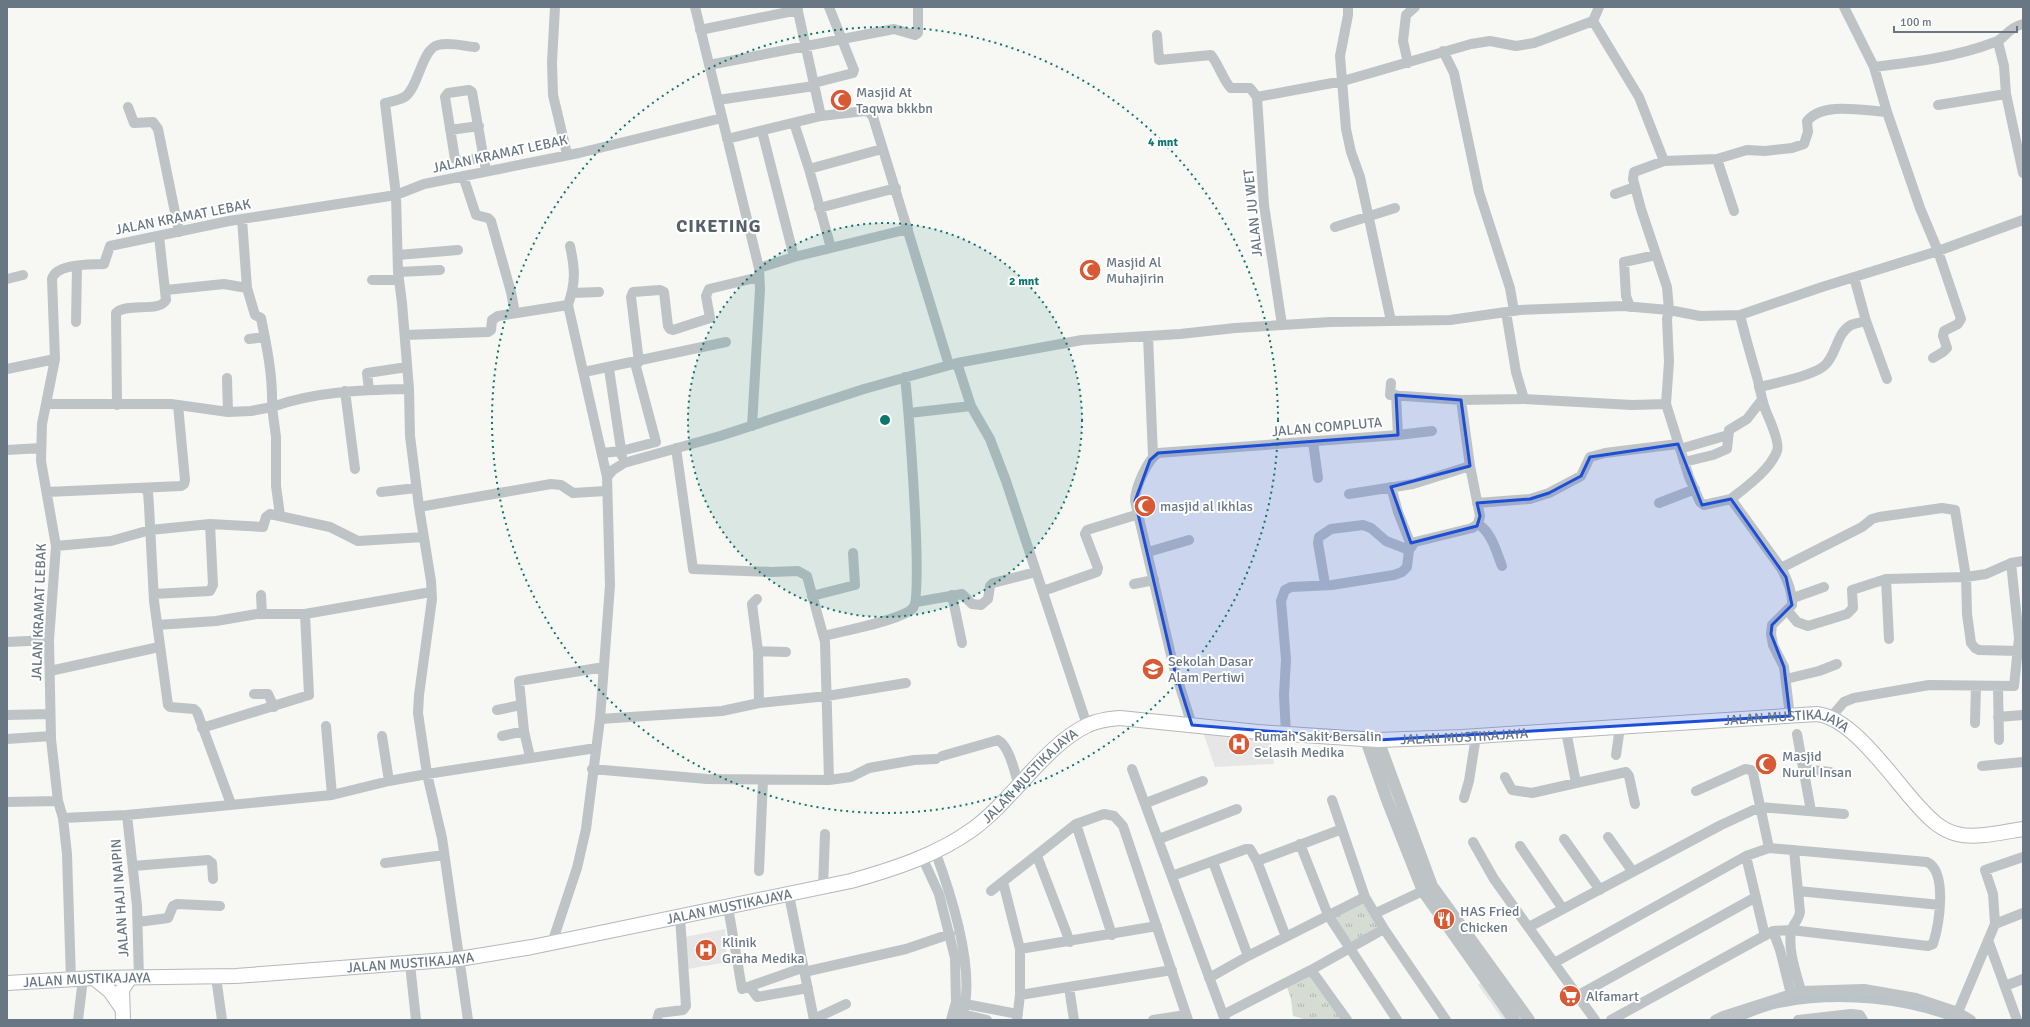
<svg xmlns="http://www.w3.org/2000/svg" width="2030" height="1027" font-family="Signika,sans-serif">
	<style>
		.built { fill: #e5e6e5 }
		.park { fill: url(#park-tufts) }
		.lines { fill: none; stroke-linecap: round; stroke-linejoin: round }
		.canal { stroke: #bac3c8; stroke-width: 9 }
		.secondary-casing { stroke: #b3b8bc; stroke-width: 16 }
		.minor { stroke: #bec3c6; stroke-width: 10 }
		.tertiary { stroke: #bec3c6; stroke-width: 12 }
		.secondary { stroke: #fff; stroke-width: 14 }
		.marked { fill: #1d4ed8; fill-opacity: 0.2; stroke: #1d4ed8; stroke-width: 3; stroke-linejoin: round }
		.ring { fill: none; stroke: #0f766e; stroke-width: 2; stroke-dasharray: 2 4 }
		.labels { text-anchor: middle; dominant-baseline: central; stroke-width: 4; stroke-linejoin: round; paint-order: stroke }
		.poi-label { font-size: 14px; fill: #687783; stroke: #fff; text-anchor: start }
		.street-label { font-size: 14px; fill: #687783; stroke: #fff }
		.district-label { font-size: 18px; font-weight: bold; letter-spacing: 1px; fill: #556069; stroke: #fff }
		.centre { fill: #0f766e; stroke: #fff; stroke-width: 2 }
		.ring-label { font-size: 12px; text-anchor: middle; font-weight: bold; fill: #0f766e; stroke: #fff; stroke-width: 4; stroke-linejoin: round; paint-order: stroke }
	</style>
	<defs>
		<pattern id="park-tufts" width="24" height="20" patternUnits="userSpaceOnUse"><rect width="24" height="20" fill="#d6dcd4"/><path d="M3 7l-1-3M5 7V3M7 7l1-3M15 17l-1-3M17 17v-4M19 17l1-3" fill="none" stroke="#b1b7b1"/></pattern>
	</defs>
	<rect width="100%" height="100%" fill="#f7f7f4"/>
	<path class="built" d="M1202,729L1270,735L1274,764L1215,767Z
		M725,929L727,962L688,969L685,937Z
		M1490,975L1521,1020H1503L1478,985Z"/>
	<path class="park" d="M1364,901L1378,928L1352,943L1335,917Z
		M1309,976L1342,1020H1308L1293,1016L1291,999L1287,987Z"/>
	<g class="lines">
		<path class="canal" d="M1732,1020C1748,1013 1765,1006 1781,1003C1840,992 1905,998 1961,1020"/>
		<g class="secondary-casing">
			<g id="secondary">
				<path d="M94,978L110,991L121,1007"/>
				<path id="s1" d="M7,983L94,978L236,976L459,959L532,947L851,881C894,869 937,855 973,829C1013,800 1046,744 1088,725C1098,720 1109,719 1120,718L1258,732L1378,740L1462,737L1817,714C1854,718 1895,782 1920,808C1931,820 1941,830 1957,834C1977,839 2002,832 2023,829"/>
				<path d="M123,1020L122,990L129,979"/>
			</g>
		</g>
		<path class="minor" d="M555,7L552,62L553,95L567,154
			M695,7L759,268L760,289L752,426
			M797,7L821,116
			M1348,7V15L1340,56L1346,129L1351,152L1360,177L1391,321
			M1599,7L1593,21L1639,97L1664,161
			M1844,7L1874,67L1887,112L1920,208L1938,251L1961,319L1958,324L1944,331L1943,336L1947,348L1943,352L1933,358
			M700,30L798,10
			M1157,35L1159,60L1211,55C1218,63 1225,84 1231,88H1250L1257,97L1264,205L1282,325
			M1998,42L2004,66L2006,94L2023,173
			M1443,51L1454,73L1479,192L1510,288L1514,311
			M1408,63L1403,41L1406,15L1415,7
			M709,65L894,29L915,35L918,33V7
			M1874,67C1915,62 1956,57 1995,42C2005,39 2007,28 2023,24
			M814,83L853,73L854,70L829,7
			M1257,97L1343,81L1471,44L1490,41L1516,46L1534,43L1593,21
			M718,100L814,86
			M1938,105L2006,94
			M128,107L134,123L153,122L158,129L179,232
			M794,123L809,169L831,248
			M450,130L479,126
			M762,131L794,257
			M727,139L821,116L864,111L869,112L873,117L949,365
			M484,158L459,161L455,159L445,97L448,93L469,90L472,92L486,171
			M1717,159L1734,211
			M809,169L882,149
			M463,176L476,215L488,218L491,221L511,292L515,313
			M1615,194L1635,187
			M819,208L896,188
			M242,219L247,288
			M1335,227L1395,208
			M570,246C575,269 576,282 568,305L607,477
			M398,255L458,250
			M759,268L794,257L908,229
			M398,272L440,270
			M1854,277L1866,321L1887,379
			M7,279L23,275
			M372,280H399
			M572,293L599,292
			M1630,307L1626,296L1624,262L1656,255
			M76,322L77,266
			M405,335L488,332L491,330L492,320L498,316L568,305
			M1148,336L1153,456
			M249,339L265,337
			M639,362L631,297L633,292L660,290L664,292L668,326L670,329L673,330L710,318L706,296L709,289L759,277
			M957,363L971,406L990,439L1006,481L1087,725
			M7,369L55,359
			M609,369L622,456
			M584,372L726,342
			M227,378L228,412
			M1391,383L1390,395L1461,400L1524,399L1516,372L1506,312
			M1759,387C1776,383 1812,376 1824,366C1837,355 1836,333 1851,325C1856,323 1862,322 1866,321
			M369,390L367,373L407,367
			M345,391L355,469
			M1524,399L1632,405L1666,404
			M46,404H171L228,412L251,411L272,407C273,376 267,348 261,318L255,315L247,288L224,284L166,290
			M117,405L116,313C127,302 159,313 166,300L159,236
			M909,413L971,406
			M1398,435L1432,431
			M1313,442L1318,478
			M1680,449L1728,435
			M7,450L41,448
			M602,453L621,451L656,442L635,363
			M1684,462L1713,455L1727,449L1729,430L1747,419L1761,401
			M1391,487L1398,512L1411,545
			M145,489L148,492L149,506L154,601L168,705L170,707L194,709L197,712L231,804
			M47,492L181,486L184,484L185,480L178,405
			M381,492L416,488
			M1349,494L1413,484L1470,466
			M1731,499C1746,487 1770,470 1777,451C1780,444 1771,423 1768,416C1761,401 1761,391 1757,377C1751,356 1745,336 1740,315
			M1477,503L1530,499L1549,493L1581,476L1590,457L1605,453L1678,444
			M1659,503L1695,489
			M419,507L551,484L561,485L573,493L606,491
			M280,515L276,486V437L272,407C315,391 364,390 409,389
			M1478,524C1492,533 1496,551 1502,566
			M56,546L111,541L150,530L210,524L263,527L266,517L270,514L330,527L358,541L424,537
			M1148,552L1189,540
			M1781,568L1862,527L1872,519L1879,517L1942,508L1955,510L1966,577L1967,614L1971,643L1975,648L1979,650L2019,651
			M1886,579L1889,639
			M1134,584L1154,580
			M1325,584L1318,543L1319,537L1331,529L1363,525L1371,528L1386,541L1409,550
			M1043,591L1097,572L1098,568L1085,534L1087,530L1139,514
			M154,594L210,591L213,585L210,524
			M261,595L262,614
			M952,595L962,643
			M812,596L855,585L853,553
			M1793,598L1824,587
			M757,599L752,604L758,651L759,703
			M916,602L962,594L972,604L981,605L988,599L990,586L993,583L1036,572
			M1787,610L1797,622L1808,626L1847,614L1853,608L1852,590L1886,579L1966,577L1986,574L2011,563L2023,561
			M157,625L216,621L257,614H305
			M824,636C842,631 903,620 913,608C924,596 908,405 905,377
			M7,642L49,640
			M758,651L786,652
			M50,671L159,647
			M1786,679L1819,671L1837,664
			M1998,686L1999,740
			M254,694H268L274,707
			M497,710L521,705
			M7,715L50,714
			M1790,716L1784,667L1773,645L1771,634L1772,625L1792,605C1793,592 1787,579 1781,568L1731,499L1704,505L1700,502L1689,477L1666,404L1669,362L1667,319L1669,310L1667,287L1641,209L1633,179L1634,172L1664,161L1717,159L1747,150L1765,151L1792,148L1804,144L1808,132L1807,121C1823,101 1864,111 1887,112
			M1831,717L1844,702L1854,698L1929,685L2014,686L2019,638L2011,563
			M1998,717L2023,715
			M600,719L722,711L759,703L827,696L906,683
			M1975,723L1976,686
			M1192,725L1174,668L1135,501C1135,488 1147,460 1158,453L1398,435L1396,395
			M326,726L332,795
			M202,728L309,695L305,614L431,592
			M1286,734L1284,695L1286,659L1281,601L1285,590L1291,587L1332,585L1394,575L1402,572L1407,567L1409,550L1415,542L1472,528L1478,524L1480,516L1470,466L1461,400
			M1797,734L1811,811
			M382,736L389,781
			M502,736L524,731
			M7,739L51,736
			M1616,755L1620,727
			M942,756L998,740C1010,747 1015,774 1019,786
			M530,757L524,731L519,681L604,667
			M1982,766L2023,762
			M592,769L707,779L829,780L825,642L807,576L798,571L772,572L693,569L676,448
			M1132,769L1225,1020
			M1803,769L1830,772
			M1505,777L1512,790L1532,793L1576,783L1566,731
			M829,780L851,777L869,768L914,760L936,759
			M1576,783L1626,772L1629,776L1635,804
			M1696,791L1745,769L1751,770L1753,773L1769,848
			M1464,798L1469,781L1476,736
			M1332,800L1365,897L1384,929L1446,1020
			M7,802L58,801
			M1146,803L1203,781
			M127,815L137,906L139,979
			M63,818L127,815L332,795L389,781L427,774L596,748
			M1076,824L1112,935
			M1608,837L1633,872
			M1159,839L1237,809
			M1564,839L1600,890
			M1473,842L1494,879L1554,963
			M1300,844L1328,915L1397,1020
			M1520,846L1563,909
			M1794,850L1800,912C1799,920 1792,925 1791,932C1788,951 1796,972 1801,991
			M935,851C951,894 978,975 961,1020
			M1037,856L1070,942
			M1746,856L1765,936
			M922,857L939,894L955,958L956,1002L951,1020
			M1257,861L1342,829
			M1213,862L1248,956
			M385,863L444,855
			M133,866L208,860L212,863L213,879
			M759,871L763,780
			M1172,876L1246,849H1250L1257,861L1286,937
			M1003,882L1020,949V995L1017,1020
			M823,887L825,834
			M991,891L1076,824L1104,814L1114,816L1123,826L1188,1020
			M1798,891L1940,905
			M789,895L814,1020
			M728,907L742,989L802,968
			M1376,913L1429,888
			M138,922L168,918L173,906L177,904L220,906
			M1995,924L2023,913
			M1529,927L1721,825L1760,807L1844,814
			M1773,931L1780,950L1791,994
			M1988,940L2017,1020
			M552,943L577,868L586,829L600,719L610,585L607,477L613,470L624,463L720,436L864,389L957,363L1082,340L1180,334L1235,328L1330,322L1450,320L1520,310L1623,306L1669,310L1700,316L1740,315L1822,287L1938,251L2023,220
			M1020,949L1157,926
			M410,964L416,1020
			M1311,970L1347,1020
			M804,972L906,949L950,934
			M216,977L222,1020
			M1209,978L1248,956L1365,897
			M71,980L67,854L63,818L58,801L51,739L49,640L56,546L41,461L42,424L55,359L52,279C56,263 90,265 104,264L110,246L229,221L396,195L424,184L579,153L722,118
			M2005,986L2023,979
			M750,987L757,997L808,988
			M1069,987L1074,1020
			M1020,995L1172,970
			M1577,996L1756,897
			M960,1003L1018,1014
			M1958,1012L1995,924L1993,894L1985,870L2023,857
			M958,1013L987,1020
			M1223,1015L1311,970L1384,929
			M814,1019L846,1004
			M78,1020L83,979
			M468,1020L442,838L427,774L418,713L419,695L432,599L431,581L419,507L410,436L409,389L402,303L398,272L396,195L385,103C392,101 401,100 406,96C419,85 422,49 438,45C450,42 463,46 475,47
			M657,1020L659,1013L683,1010L686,1006L680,917
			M1153,1020L1186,1015
			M1595,1020L1554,963L1746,856L1769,848L1927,862C1948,872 1939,925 1933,944L1928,946L1791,930L1773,931L1611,1020
			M1715,1020L1723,1016L1801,991L1864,989L1916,998L1958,1012L1971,1020
			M1798,1020L1851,1014L1860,1015L1863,1020"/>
		<path class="tertiary" d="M1366,740L1387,800L1423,891L1514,1020
			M1378,740L1432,886L1529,1020"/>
		<use href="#secondary" class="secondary"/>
	</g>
	<path class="marked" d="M1396,395L1461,400L1470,466L1391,487L1411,543L1477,526L1480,516L1477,503L1530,499L1549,493L1581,476L1590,457L1678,444L1702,505L1731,499L1786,577L1792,605L1772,625L1771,634L1784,667L1790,716L1378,740L1192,725L1174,668L1135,501L1150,460L1158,453L1398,435Z"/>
	<circle cx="885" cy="420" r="197" fill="#0f766e" fill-opacity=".12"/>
	<g class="ring">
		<circle cx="885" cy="420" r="197"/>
		<circle cx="885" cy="420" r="393"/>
	</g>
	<defs>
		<g id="mosque-disc" transform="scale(1.15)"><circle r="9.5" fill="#d75a34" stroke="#fff"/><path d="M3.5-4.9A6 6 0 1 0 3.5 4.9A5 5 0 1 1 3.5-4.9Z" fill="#fff"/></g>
		<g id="school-disc" transform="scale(1.15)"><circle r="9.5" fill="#d75a34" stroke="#fff"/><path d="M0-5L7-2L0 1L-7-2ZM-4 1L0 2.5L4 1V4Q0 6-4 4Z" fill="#fff"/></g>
		<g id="hospital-disc" transform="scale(1.15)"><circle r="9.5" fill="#d75a34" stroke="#fff"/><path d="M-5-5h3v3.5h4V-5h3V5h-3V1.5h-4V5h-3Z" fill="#fff"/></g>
		<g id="restaurant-disc" transform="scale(1.15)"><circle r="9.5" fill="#d75a34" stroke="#fff"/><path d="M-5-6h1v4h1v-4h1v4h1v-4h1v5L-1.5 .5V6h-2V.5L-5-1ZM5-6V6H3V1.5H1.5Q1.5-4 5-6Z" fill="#fff"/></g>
		<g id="supermarket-disc" transform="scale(1.15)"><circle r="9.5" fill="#d75a34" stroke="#fff"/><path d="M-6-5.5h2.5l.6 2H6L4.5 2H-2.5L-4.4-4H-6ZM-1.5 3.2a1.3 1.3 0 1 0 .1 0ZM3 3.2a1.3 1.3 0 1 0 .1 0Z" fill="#fff"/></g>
	</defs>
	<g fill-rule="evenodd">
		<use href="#mosque-disc" x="841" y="100"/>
		<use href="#mosque-disc" x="1090" y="270"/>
		<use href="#mosque-disc" x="1145" y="506"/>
		<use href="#school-disc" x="1153" y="669"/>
		<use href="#hospital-disc" x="1239" y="744"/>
		<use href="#mosque-disc" x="1766" y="764"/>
		<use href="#restaurant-disc" x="1444" y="919"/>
		<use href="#hospital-disc" x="706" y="950"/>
		<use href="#supermarket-disc" x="1570" y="996"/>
	</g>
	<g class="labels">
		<g class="poi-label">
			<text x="856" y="92">Masjid At<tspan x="856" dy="16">Taqwa bkkbn</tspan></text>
			<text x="1106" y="262">Masjid Al<tspan x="1106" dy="16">Muhajirin</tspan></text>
			<text x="1160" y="506">masjid al Ikhlas</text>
			<text x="1168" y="661">Sekolah Dasar<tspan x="1168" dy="16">Alam Pertiwi</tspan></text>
			<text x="1254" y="736">Rumah Sakit Bersalin<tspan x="1254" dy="16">Selasih Medika</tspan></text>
			<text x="1782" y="756">Masjid<tspan x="1782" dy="16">Nurul Insan</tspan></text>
			<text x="1460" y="911">HAS Fried<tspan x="1460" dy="16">Chicken</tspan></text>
			<text x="722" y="942">Klinik<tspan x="722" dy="16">Graha Medika</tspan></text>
			<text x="1586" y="996">Alfamart</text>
		</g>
		<g class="street-label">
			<text transform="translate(500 154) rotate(-12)">JALAN KRAMAT LEBAK</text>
			<text transform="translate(1253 213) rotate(-96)">JALAN JU WET</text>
			<text transform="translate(183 217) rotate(-11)">JALAN KRAMAT LEBAK</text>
			<text transform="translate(1327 427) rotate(-5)">JALAN COMPLUTA</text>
			<text transform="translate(39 612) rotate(-88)">JALAN KRAMAT LEBAK</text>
			<text stroke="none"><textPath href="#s1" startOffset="1844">JALAN MUSTIKAJAYA</textPath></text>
			<text stroke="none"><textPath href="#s1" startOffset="1520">JALAN MUSTIKAJAYA</textPath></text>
			<text stroke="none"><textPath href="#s1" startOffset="1064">JALAN MUSTIKAJAYA</textPath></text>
			<text transform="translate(120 898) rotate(-94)">JALAN HAJI NAIPIN</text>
			<text stroke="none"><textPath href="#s1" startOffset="728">JALAN MUSTIKAJAYA</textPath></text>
			<text stroke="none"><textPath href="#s1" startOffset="404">JALAN MUSTIKAJAYA</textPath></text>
			<text stroke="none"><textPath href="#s1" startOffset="80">JALAN MUSTIKAJAYA</textPath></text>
		</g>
		<g class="district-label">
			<text x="719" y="226">CIKETING</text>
		</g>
	</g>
	<circle cx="885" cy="420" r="6" class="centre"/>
	<g class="ring-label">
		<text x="1163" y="146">4 mnt</text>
		<text x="1024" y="285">2 mnt</text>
	</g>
	<rect width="2030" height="1027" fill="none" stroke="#687783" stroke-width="16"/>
	<path d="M1894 26v6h123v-6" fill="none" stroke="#687783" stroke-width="2"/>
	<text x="1900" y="26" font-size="12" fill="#687783" stroke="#ffffff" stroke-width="3" paint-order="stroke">100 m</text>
</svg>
